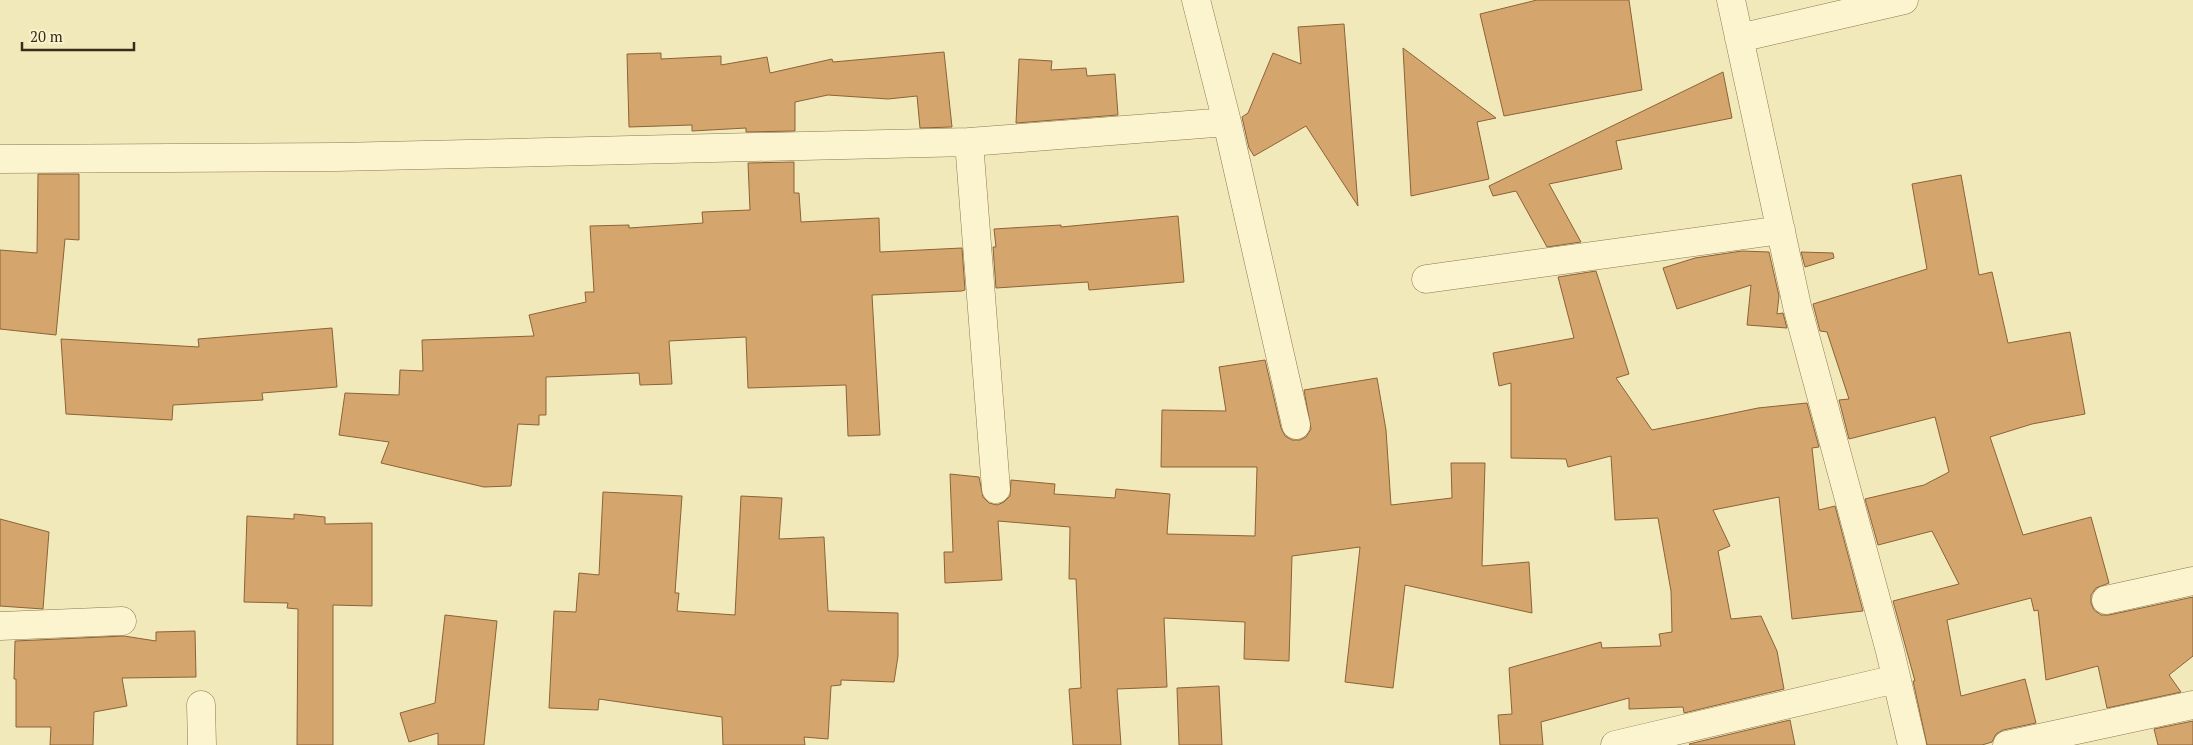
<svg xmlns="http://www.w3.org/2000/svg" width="2193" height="745" font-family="'PT Serif',serif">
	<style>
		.building { fill: #d4a56c; stroke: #8c6336 }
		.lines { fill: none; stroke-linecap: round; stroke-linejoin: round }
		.minor-casing { stroke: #8b7853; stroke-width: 29 }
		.minor { stroke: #fcf4ce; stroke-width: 28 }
	</style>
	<rect width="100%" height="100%" fill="#f2e9bb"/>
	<path class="building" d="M1537,0H1629L1642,90L1504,116L1480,14Z
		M1344,24L1358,206L1306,126L1254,156L1249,148L1242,117L1248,113L1273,53L1301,64L1298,27Z
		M1403,48L1496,118L1477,122L1489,179L1411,196Z
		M944,52L952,127L920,128L917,96L888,99L828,95L795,102V131L746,132V128L692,131V125L629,127L627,54L661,53V59L721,56V65L767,57L770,73L832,59L833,62Z
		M1019,59L1052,61L1051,70L1086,68L1087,76L1115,74L1118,115L1016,123Z
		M1723,72L1732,118L1616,141L1622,169L1549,184L1581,242L1547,247L1516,191L1493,196L1489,186Z
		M794,162V193H799L801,222L879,218L880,252L962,248L965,290L962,291L872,295L880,435L848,436L846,385L748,388L746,337L669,341L672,384L640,385L639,373L546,377V415H539V425L518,424L511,486L484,487L381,463L389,442L339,435L345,393L399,395L400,370L423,371L422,340L534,336L529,315L586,302L585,292H594L590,226L629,225V228L703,223L702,212L750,210L748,163Z
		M38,174H79V240L65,239L56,335L0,329V250L37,253Z
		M1961,175L1979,275L1992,272L2008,343L2070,332L2085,414L2032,424L1990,437L2023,535L2091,517L2109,583L2096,588L2091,595V603L2094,610L2101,615H2109L2193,597V656L2169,675L2181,692L2107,708L2098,666L2046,680L2038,610L2034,611L2031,598L1947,620L1961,696L2025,679L2036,723L2003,730L1996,734L1992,742L1982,745H1927L1913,681H1915L1893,601L1959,584L1932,531L1878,545L1865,499L1924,485L1949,472L1935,417L1849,439L1839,400L1849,399L1827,332L1820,331L1813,304L1927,269L1912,184Z
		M1178,216L1184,282L1089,290L1088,282L996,288L993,247H996L994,229L1061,225V227Z
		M1742,251L1769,252L1779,296L1777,314L1783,313L1787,328L1747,325L1751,285L1677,309L1663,268L1695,258Z
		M1801,252L1833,253L1834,258L1805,267Z
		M1596,271L1629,374L1616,378L1652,430L1758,408L1807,403L1819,447L1812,448L1819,510L1835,506L1863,611L1792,619L1779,497L1713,510L1730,546L1718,551L1731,619L1761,616L1777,651L1784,689L1684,713L1683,707L1629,709V698L1541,722L1543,745H1500L1498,715L1512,714L1509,668L1601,642L1602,648L1661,646L1659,634L1672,632L1671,591L1658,518L1615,520L1611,456L1568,467L1566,459L1511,458V383L1499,386L1493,353L1574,338L1558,277Z
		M332,328L337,387L262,393L263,400L173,405L172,420L66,414L61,339L199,347L198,339Z
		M1265,360L1281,428L1285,436L1292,440H1300L1306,437L1311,429L1304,390L1377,378L1386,430L1391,505L1452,498L1451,463H1485L1482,566L1529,562L1532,613L1405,585L1393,688L1345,682L1360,547L1292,556L1289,661L1244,659L1245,622L1164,618L1167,687L1117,689L1121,745H1073L1069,689L1081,688L1076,579H1069L1070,527L998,521L1002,580L945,583L944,552H953L950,474L979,477L983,497L989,503L997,505L1004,502L1010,496L1011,480L1055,484L1054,494L1115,498L1116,489L1170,494L1167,534L1255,536L1257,467H1161L1162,410L1226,411L1219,367Z
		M603,492L682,496L675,593H679L677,611L735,615L741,496L782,498L779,539L824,537L828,611L898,613V656L894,682L841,680V685L831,686L828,739L804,737L805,745H723L722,717L599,699L598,710L549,708L554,611L576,612L579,573L599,575Z
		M294,514L325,517V524L372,523V606L333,605V745H297L298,609L287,608L288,603L244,602L247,516L294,519Z
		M0,519L49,532L43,609L0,606Z
		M445,615L497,621L484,745H438V733L409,742L400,713L435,703Z
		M195,631L196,677L122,678L127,706L94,712L93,745H50L51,727H16V679H14L15,641L124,636L156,641V632Z
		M1219,686L1222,745H1179L1177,688Z
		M1790,720L1795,745H1690L1689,744Z
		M2193,721V745H2158L2154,729Z"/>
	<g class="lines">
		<g class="minor-casing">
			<path id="minor" d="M1196,0L1227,122L1296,425
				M1731,0L1797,306L1890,651L1912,745
				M1739,38L1904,0
				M969,142L996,489
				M0,159L337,157L969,142L1227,122
				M1426,279L1781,230
				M2106,600L2193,581
				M0,626L122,621
				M201,705L202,745
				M1615,745L1896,679
				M2007,745L2193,705"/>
		</g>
		<use href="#minor" class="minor"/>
	</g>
	<path d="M22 42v8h112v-8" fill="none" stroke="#382c1a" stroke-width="2.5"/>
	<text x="30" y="42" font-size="15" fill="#382c1a" stroke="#f9f1cb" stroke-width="4" paint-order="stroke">20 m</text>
</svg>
